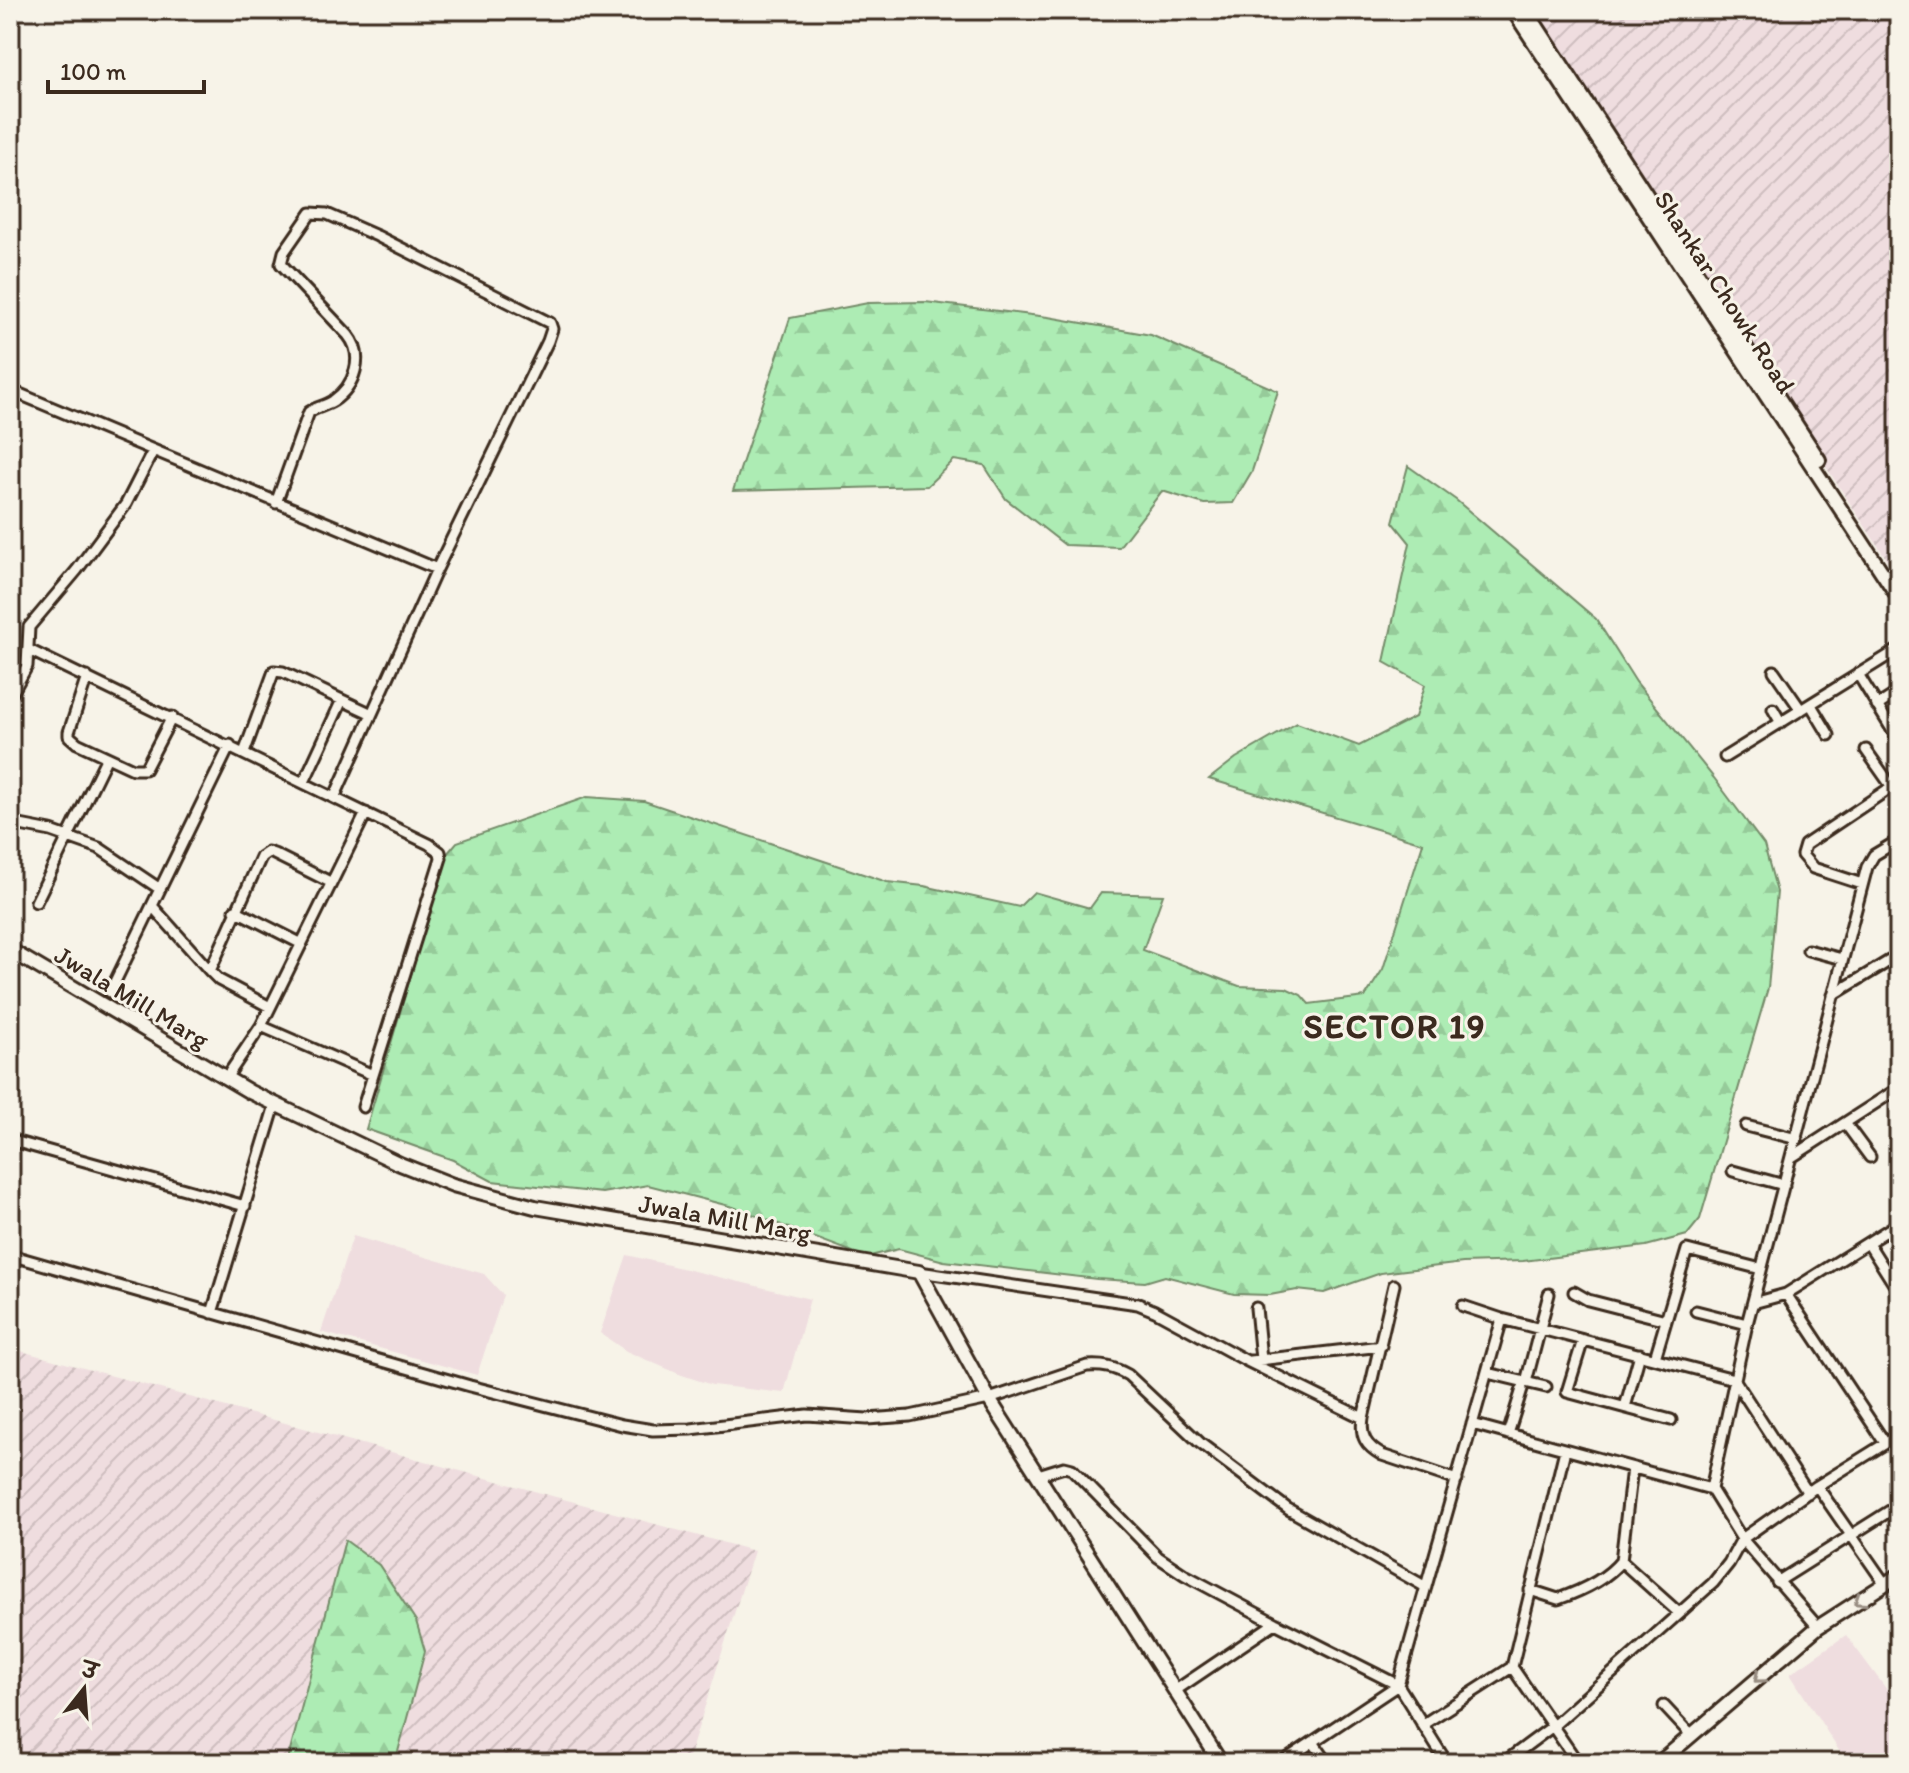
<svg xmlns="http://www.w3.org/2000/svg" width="1909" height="1773" font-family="Itim,'Playpen Sans Deva',sans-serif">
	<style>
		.built { fill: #efdddf }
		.industrial { fill: url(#industrial-furrows) }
		.forest { fill: url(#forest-firs); stroke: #748b69; stroke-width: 2 }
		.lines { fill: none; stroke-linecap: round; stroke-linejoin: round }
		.street-casing { stroke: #3b2a1e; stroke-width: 15 }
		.secondary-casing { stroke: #3b2a1e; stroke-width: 18 }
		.street { stroke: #f7f3e8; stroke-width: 9 }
		.secondary { stroke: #f7f3e8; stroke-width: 12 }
		.oneway { stroke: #998e83 }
		.labels { text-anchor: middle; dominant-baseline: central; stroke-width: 6; stroke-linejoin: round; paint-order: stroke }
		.street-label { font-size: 26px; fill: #3b2a1e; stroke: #f7f3e8 }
		.district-label { font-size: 34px; font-weight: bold; letter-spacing: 2px; fill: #3b2a1e; stroke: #f7f3e8 }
	</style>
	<defs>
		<pattern id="industrial-furrows" width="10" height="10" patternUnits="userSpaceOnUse" patternTransform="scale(2)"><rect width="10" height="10" fill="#efdddf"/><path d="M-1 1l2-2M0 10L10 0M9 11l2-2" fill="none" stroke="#cebebf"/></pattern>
		<pattern id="forest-firs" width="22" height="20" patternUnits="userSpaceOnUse" patternTransform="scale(2)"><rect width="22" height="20" fill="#adecb4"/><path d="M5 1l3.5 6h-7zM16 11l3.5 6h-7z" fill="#96cb9a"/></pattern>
	</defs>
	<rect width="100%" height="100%" fill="#f7f3e8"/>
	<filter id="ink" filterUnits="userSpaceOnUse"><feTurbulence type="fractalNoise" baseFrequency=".0125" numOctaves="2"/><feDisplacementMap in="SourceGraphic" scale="16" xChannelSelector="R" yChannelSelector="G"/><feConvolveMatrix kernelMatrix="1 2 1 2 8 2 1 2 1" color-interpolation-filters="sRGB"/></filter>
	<g filter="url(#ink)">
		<path class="built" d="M353,1236L484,1274L503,1295L477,1375L321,1332Z
			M627,1255L810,1299L784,1393L712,1385L679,1374L626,1351L600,1333Z
			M1846,1635L1899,1706V1763H1847L1790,1674Z"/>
		<path class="industrial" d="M1527,10H1899V578L1824,464Z
			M10,1348L754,1551L687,1763H10Z"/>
		<path class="forest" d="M925,302L1048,317L1151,335L1278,391L1252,471L1233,503L1204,504L1162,491L1119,547L1065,545L1006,499L984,465L954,460L927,486L733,491L790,318L868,303Z
			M1408,466L1456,500L1596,619L1636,682L1714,778L1764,845L1777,892L1768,988L1700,1219L1687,1235L1646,1246L1523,1261L1463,1263L1381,1273L1324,1293L1297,1290L1270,1295L1234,1294L1165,1276L1145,1282L1097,1279L944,1261L899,1249L866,1257L733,1207L648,1185L602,1193L492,1181L453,1160L366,1129L446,855L457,842L587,797L644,801L887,882L924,886L1019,907L1034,892L1090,908L1101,893L1163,895L1143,950L1239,986L1286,988L1301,995L1309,1004L1365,997L1383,969L1423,843L1209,779L1236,758L1297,723L1359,746L1415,717L1425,685L1384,662L1410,543L1393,522Z
			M345,1540L379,1565L416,1621L425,1651L395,1763H287Z"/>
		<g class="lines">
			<g class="street-casing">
				<path id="street" d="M10,390L437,569
					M276,503L309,412C317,407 325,406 333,401C355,386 365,356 348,335L281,264L284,252L311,213L327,214L377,236L550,323L552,329L548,341L437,569L335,796
					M29,650L429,844L440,852L441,858L363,1107
					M1774,671L1801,710
					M1858,674L1899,741
					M87,677L69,732V736L77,743L133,769H145L172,717
					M10,697L27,666L29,627L77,570L126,504L153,451
					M342,700L370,713
					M1811,705L1829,735
					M1877,706L1899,692
					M1773,709L1781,723
					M1866,750L1892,787
					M244,753L274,671L283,672L342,700L304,782
					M1725,757L1899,649
					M10,823L51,831L99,848L160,889
					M1862,884L1813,868L1802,855L1805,845L1899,782
					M36,902L107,757
					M153,907L210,971
					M235,910L300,943
					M1808,950L1842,959
					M110,992L230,745
					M1833,995L1899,955
					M270,1007L219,980L210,971L261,857L268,852L274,854L330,882
					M261,1026L373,1075
					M226,1078L261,1026L366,813
					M1845,1123L1870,1157
					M1746,1126L1797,1139
					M10,1140L245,1206
					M1792,1157L1899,1088
					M1733,1171L1784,1185
					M1868,1243L1899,1292
					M10,1255L470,1386L622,1425L653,1430L691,1429L807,1415L867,1419L910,1416L989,1399L1087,1366C1103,1365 1114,1367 1128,1375L1200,1443L1288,1509L1426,1587
					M919,1272L1138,1304L1155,1311L1247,1361L1363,1418
					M1394,1285L1363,1418C1360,1437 1366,1446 1382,1455L1457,1480
					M1574,1292L1588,1300L1666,1320
					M1786,1294L1885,1443
					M1753,1303L1786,1294L1899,1223
					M1463,1306L1502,1319L1734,1379L1808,1493
					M1256,1308L1261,1359
					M1696,1311L1747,1324
					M212,1313L275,1105
					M1583,1340L1567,1392L1671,1420
					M1655,1358L1687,1250L1761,1269
					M1250,1361L1381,1346
					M1488,1373L1546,1387
					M1526,1382L1549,1294
					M1625,1407L1640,1354
					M1472,1424L1711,1489
					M1508,1434L1522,1389
					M1565,1450L1512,1667L1578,1763
					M1038,1475L1064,1467L1072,1469L1158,1557L1185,1575L1275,1623L1398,1685L1447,1763
					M1817,1486L1885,1584
					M1621,1561L1679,1613
					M1777,1582L1899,1505
					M1530,1590L1558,1599C1581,1591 1606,1580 1621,1561L1632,1468
					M1818,1627L1742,1539L1711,1489L1747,1324L1867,867L1874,855L1899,840
					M1176,1690L1275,1623
					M1664,1706L1691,1735
					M1422,1725L1512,1667
					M1313,1742L1328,1763
					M1281,1763L1398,1685L1502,1319
					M1503,1763L1553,1726L1713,1583L1729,1563L1742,1539L1817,1486L1899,1435"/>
			</g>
			<g class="secondary-casing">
				<path id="secondary" d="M1513,10L1899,598
					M1526,10L1819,460
					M10,950L250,1092L400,1164L453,1185L535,1207L919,1272L989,1399L1221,1763
					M1659,1763L1818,1627L1899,1575"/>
			</g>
			<use href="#street" class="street"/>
			<use href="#secondary" class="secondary"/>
		</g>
		<defs><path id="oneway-chevron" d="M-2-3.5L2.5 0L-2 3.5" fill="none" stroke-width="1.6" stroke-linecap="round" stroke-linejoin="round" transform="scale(2)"/></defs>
		<g class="oneway">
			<use href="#oneway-chevron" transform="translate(1859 1601) rotate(147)"/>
			<use href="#oneway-chevron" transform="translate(1759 1678) rotate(140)"/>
		</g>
	</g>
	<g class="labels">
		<g class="street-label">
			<text transform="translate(1725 292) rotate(57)">Shankar Chowk Road</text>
			<text transform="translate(132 997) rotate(31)">Jwala Mill Marg</text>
			<text transform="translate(725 1218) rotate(10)">Jwala Mill Marg</text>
		</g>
		<g class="district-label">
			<text x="1395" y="1026">SECTOR 19</text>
		</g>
	</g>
	<rect width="1909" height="1773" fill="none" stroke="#f7f3e8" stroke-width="40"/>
	<rect x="20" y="20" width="1869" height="1733" fill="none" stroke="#3b2a1e" stroke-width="3" filter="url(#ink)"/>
	<g transform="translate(84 1689) rotate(17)" stroke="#f7f3e8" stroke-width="6" paint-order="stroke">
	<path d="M0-6L14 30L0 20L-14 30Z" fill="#3b2a1e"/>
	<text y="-12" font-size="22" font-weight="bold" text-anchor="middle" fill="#3b2a1e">उ</text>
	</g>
	<path d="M48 80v12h156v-12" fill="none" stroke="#3b2a1e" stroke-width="4"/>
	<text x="60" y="80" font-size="24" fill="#3b2a1e" stroke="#f7f3e8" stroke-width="6" paint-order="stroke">100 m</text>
</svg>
